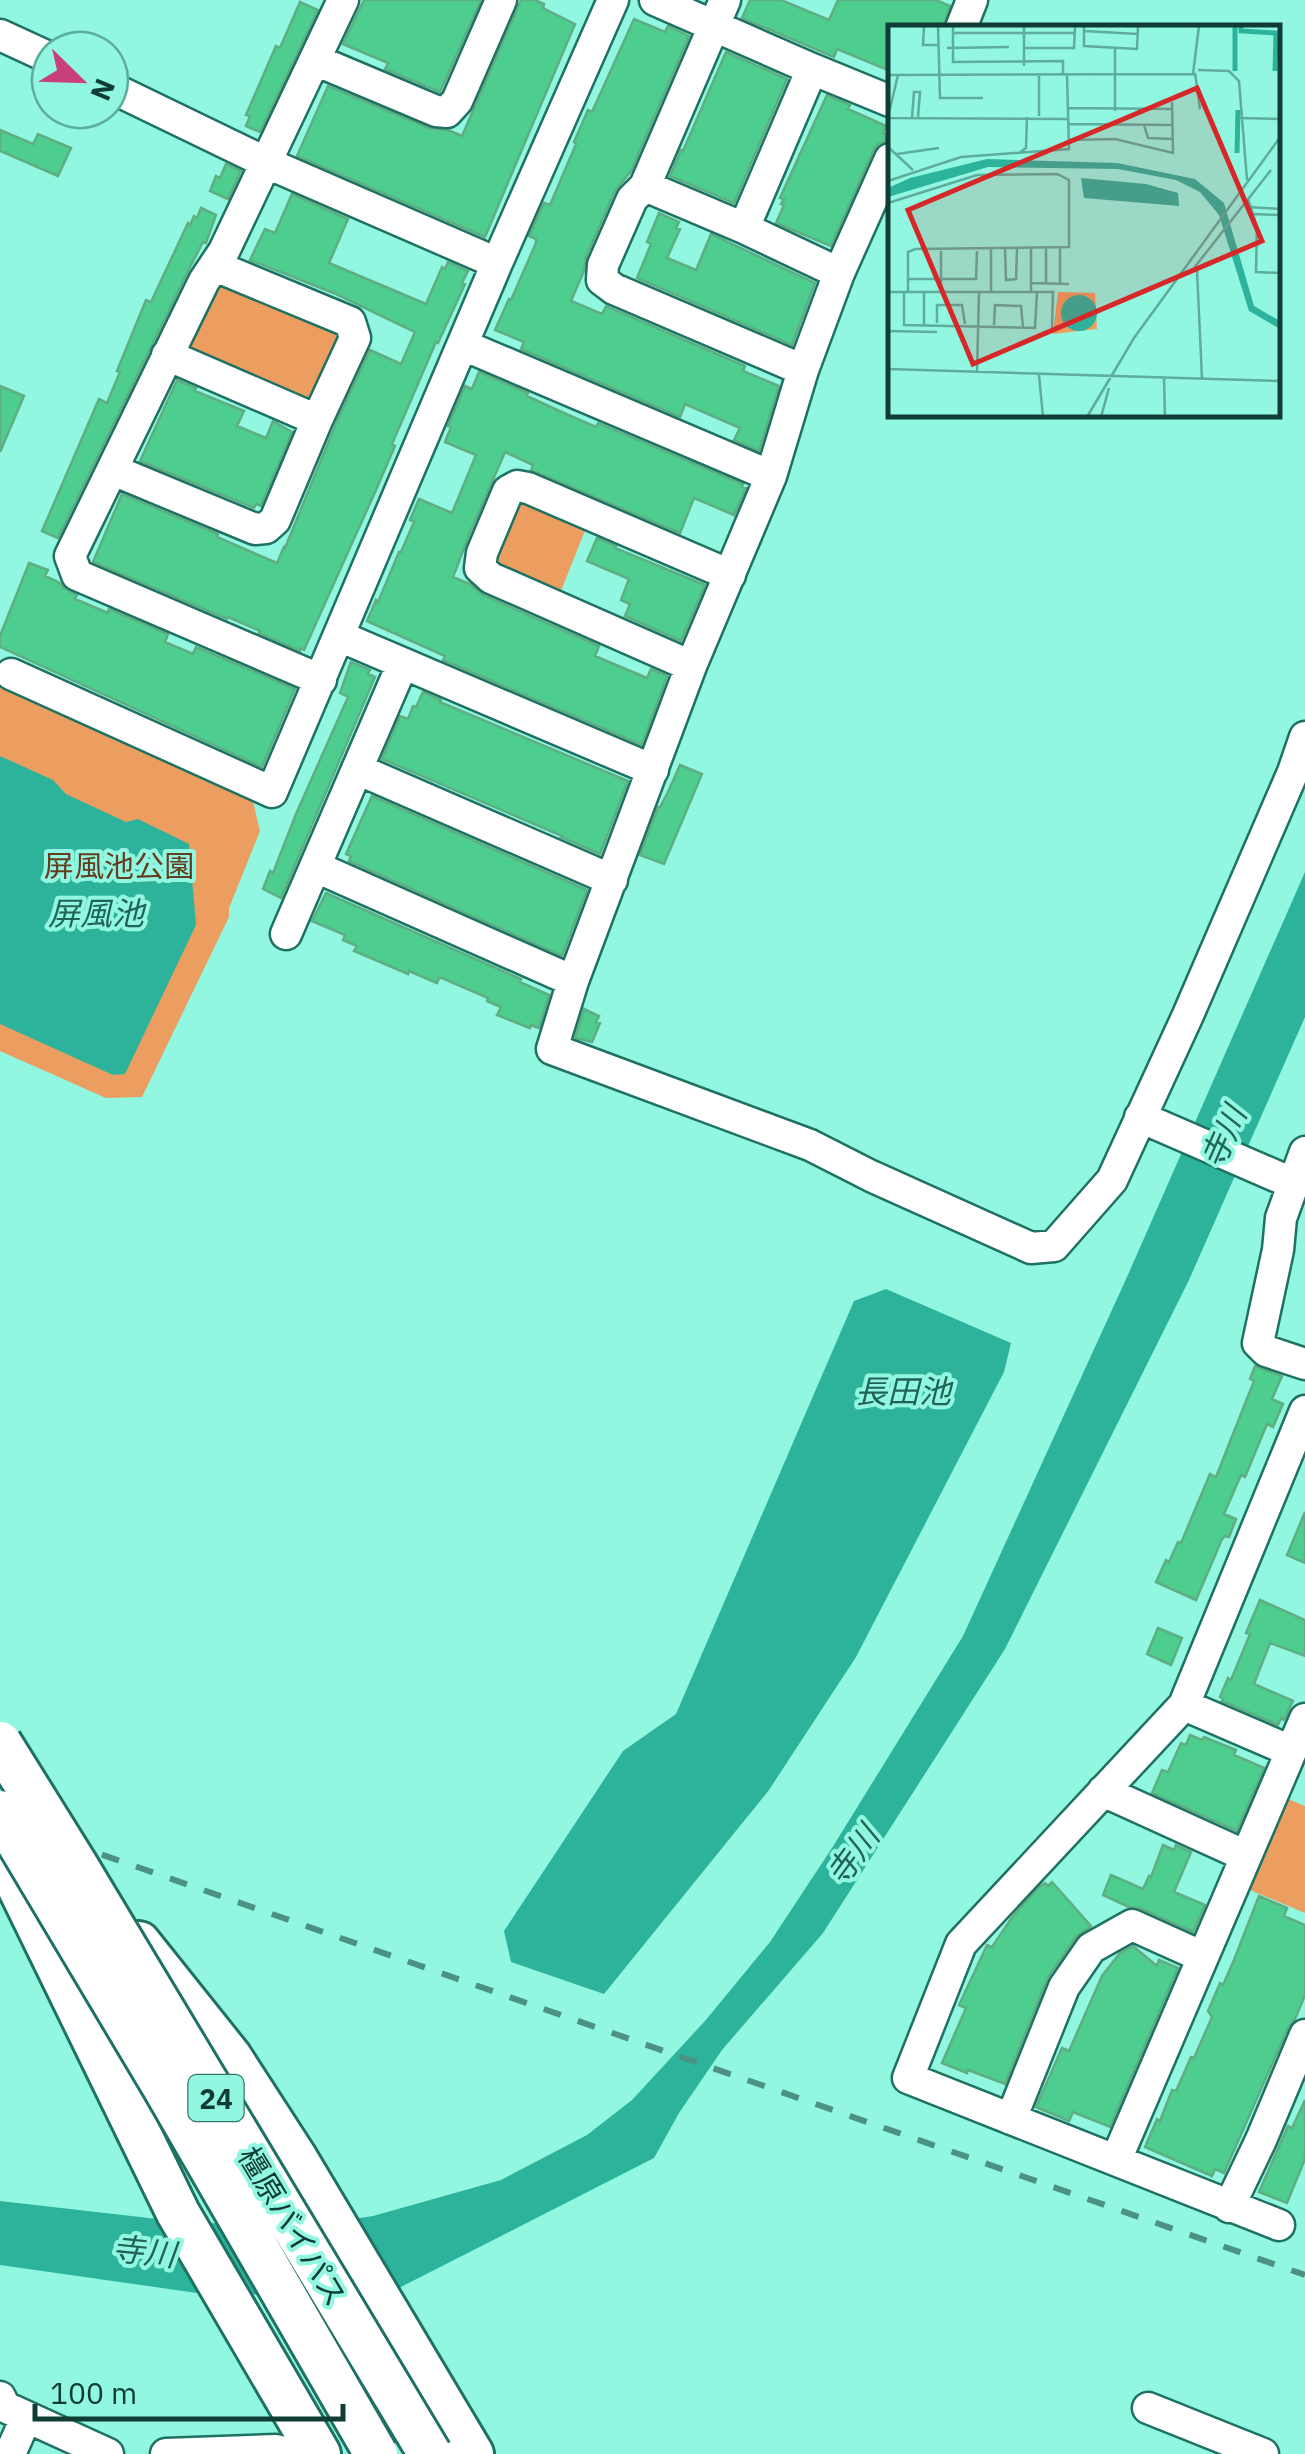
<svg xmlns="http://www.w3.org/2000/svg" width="1305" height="2454" font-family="'IBM Plex Sans','Noto Sans JP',sans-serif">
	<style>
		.green { fill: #eb9e5f }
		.water { fill: #2db39c }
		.building { fill: #4dcd8e; stroke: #5fae83; stroke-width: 2.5 }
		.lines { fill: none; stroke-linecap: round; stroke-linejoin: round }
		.minor-casing { stroke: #1e7163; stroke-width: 35 }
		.highway-casing { stroke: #1e7163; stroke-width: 48 }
		.minor { stroke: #fff; stroke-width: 30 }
		.highway { stroke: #fff; stroke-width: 42 }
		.rail { stroke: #4b9284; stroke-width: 6; stroke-dasharray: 18 18; stroke-linecap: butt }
		.highway-bridge-casing { stroke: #1e7163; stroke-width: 48; stroke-linecap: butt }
		.highway-bridge { stroke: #fff; stroke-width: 42 }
		.labels { text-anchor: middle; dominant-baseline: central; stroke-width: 8; stroke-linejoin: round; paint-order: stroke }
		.shield { fill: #91f7e1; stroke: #367468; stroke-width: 2.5 }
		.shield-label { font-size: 28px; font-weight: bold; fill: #0f3c34 }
		.park-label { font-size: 30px; fill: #633d1e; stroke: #91f7e1 }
		.street-label { font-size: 30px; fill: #0f3c34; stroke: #91f7e1 }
		.water-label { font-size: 32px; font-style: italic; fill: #206357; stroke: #91f7e1 }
		.inset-river { fill: none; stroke: #2db39c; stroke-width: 5 }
		.inset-road { fill: none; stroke: #5dac9c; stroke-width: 2.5 }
		.view { fill: #d62828; fill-opacity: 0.15; stroke: #d62828; stroke-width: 5 }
		.inset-edge { fill: none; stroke: #0f3c34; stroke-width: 5 }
	</style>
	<rect width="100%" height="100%" fill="#91f7e1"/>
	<path class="green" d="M215,281L338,327L344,341L314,403L179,351Z
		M514,497L588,523L559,596L495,569L489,556Z
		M0,680L251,793L260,831L229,908V917L142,1097L106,1098L0,1051Z
		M1288,1799L1305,1806V1913L1243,1887L1281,1802Z"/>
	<path class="water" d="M0,756L53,780L66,794L126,822L138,819L189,844L196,925L125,1074L113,1075L0,1024Z
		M1305,872V1017L1189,1280L1005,1649L823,1933L722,2050L679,2113L654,2158L393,2291L319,2295L204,2294L0,2265V2201L175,2221L244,2225L320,2224L373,2216L501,2180L587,2135L632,2100L705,2021L770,1942L832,1848L963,1636L1127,1277Z
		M886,1289L1011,1343L1004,1372L856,1657L769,1790L604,1994L511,1962L504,1931L623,1751L676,1714L854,1301Z"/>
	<path class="building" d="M364,0H481L440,92L385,69L388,63L343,44Z
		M521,0H535L544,4L543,8L575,24L485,237L297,156L328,86L429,128L448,130L462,136Z
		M750,0H781L829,20L838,0H936L950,6L943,28H890V71L837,49L834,57L742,18Z
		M300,2L318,10L260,132L246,126L250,116L246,115L276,46L280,48Z
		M634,19L665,32L668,26L689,36L631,171L615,191L586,257L584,271L571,301L602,314L606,306L745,366L743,371L779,386L759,451L734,440L740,428L685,404L680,417L521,349L524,342L495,330L509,299L511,300L536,243V239L529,236L544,203L550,205L576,144L574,142L588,110L592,112Z
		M726,52L787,79L734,203L670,176L681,150L683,151Z
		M827,95L850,105L848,109L886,126L883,133L887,135L885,142L878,144L873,151L831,246L776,223L784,205L781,204L784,199L780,198Z
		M0,130L33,144L38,134L71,148L58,176L0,151Z
		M226,164L241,171L228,199L210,191L216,176L220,178Z
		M292,194L348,219L329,263L374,282L426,304L442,267L445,269L448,262L468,271L462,283L465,284L438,343L436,342L392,444L395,446L376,490L304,650L301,648L300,651L259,633L260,631L228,617L227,619L93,562L122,494L218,534L217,537L277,563L284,547L285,548L337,421L370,350L401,364L415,332L336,294L250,260L265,229L275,233Z
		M201,208L216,215L206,243L203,242L187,273L58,538L42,531L99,399L107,403L120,372L117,371L146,300L151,302L188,223L190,225L194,216L197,218Z
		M659,213L679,222L676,228L680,229L667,258L696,270L711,234L815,283L792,345L637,278L651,244L647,242Z
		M479,372L528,393L527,396L566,414L596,427L598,423L743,484L742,487L746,488L734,515L694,498L680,533L531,470L533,465L505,452L469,535L453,577L470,584L483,595L599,646L595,656L647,678L651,669L667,676L642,745L443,660L445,656L367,621L376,600L378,602L399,552H401L414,522L410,520L419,499L452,513L476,455L445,442L451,427L448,426L465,386L472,389Z
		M177,380L196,388L195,391L244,411L237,426L266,438L273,421L292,432L261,506L256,504L254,508L140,461Z
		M0,386L24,396L0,452Z
		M597,538L616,546L615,548L705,585L681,641L625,616L630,604L621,600L629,579L587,561Z
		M29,563L48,570L45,576L60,583L64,588L77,595L75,599L108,613L109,609L168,634L165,642L193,654L196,647L295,689L262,767L0,647V636Z
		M351,662L370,670L368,674L375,677L281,898L263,889L270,871L273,873L296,814L348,697L340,693Z
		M423,692L441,700L440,702L628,781L600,854L561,837L562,836L382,759L400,716L408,719L413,706L416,707Z
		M680,765L702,774L664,864L640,855L658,807H660L667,794Z
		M372,796L587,890L562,956L349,861L351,856L346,854Z
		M326,893L521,979L520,982L549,995L539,1028L531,1025L530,1028L497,1015L501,1007L487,1001L488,998L442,978H439L437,983L409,971L408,974L354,951L357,946L343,940L345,935L312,921Z
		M584,1009L599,1016L596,1022L600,1023L592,1042L575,1038Z
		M1255,1366L1282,1376L1272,1399L1283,1404L1273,1427L1267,1424L1245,1477L1241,1475L1224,1514L1236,1519L1229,1537L1225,1536L1222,1539L1196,1600L1156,1582L1166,1560L1169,1562L1178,1542L1181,1543L1210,1474L1216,1477L1254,1381L1250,1379Z
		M1305,1512V1563L1287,1555Z
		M1260,1600L1305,1620V1656L1270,1643L1254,1684L1293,1701L1284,1720L1281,1718L1278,1725L1222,1701L1223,1698L1220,1697L1228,1678L1231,1680L1250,1634L1246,1633Z
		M1158,1628L1182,1638L1171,1665L1147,1654Z
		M1190,1735L1202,1740L1204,1737L1236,1750L1234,1755L1264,1768L1237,1831L1152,1793L1162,1770L1168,1772L1181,1743L1186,1745Z
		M1163,1845L1174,1850L1176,1845L1191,1852L1174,1892L1205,1905L1193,1932L1140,1908L1129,1907L1103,1895L1111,1875L1143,1889L1149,1876L1151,1877Z
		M1052,1882L1091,1926L1076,1937L1048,1977L1005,2084L968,2070L967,2073L942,2063L966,2008L959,2005L987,1945L992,1947L1013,1916L1039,1887L1045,1883L1048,1886Z
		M1259,1896L1287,1908L1284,1916L1305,1925V1995L1295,2019L1288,2028L1224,2173L1215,2169L1212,2176L1145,2147L1157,2119L1160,2121L1172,2090L1176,2091L1191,2057L1194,2058L1212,2017L1208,2011L1220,1983L1223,1985L1234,1960Z
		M1133,1946L1157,1966L1159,1960L1178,1968L1110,2127L1073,2112L1069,2121L1036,2107L1062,2048L1069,2051L1102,1976L1120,1953Z
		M1305,2100V2159L1287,2203L1259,2192L1288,2126L1292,2128Z"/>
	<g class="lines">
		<g class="minor-casing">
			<path id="minor" d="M655,0L812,69L890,101
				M725,0L645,186L632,199L603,265L602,280L614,289L803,370
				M961,28L972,0
				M0,35L50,58
				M315,60L436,111L447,112L457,101L501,0
				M110,87L267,163L497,263L613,0
				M890,159L839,273L803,370L771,476L691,666L573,981L552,1049L810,1145L871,1176L1031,1248L1054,1246L1112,1180L1188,1015L1293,772L1305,737
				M645,186L744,228L839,273
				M744,228L812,69
				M463,345L771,476
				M167,355L317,420
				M113,470L255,529L266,528L275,520L317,420L355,338L350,322L215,266
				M339,636L653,770
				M691,666L491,578L480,568L482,553L508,491L517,486L528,488L730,575
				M11,674L272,792L497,263
				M321,680L77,575L70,556L204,281L224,251L343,0
				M357,769L612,880
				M316,867L573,981
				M286,934L402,665
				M1140,1117L1292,1183
				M1305,1152L1281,1218L1278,1250L1258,1343L1266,1351L1305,1364
				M1184,1705L1291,1751
				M1103,1791L1246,1856
				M1011,2119L1064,1987L1091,1948L1132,1925L1203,1957
				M1116,2160L1305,1719
				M1229,2207L1261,2140L1305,2035
				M1279,2225L908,2078L961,1944L1184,1705L1305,1411
				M0,2397L5,2407L108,2454
				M1148,2408L1263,2454
				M10,2454L26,2418
				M166,2454L276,2450L293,2454"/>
		</g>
		<g class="highway-casing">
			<path id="highway" d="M0,1848L178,2213L319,2454
				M139,1943L230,2057L296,2159L472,2454"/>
		</g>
		<use href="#minor" class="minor"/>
		<use href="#highway" class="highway"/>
		<path class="rail" d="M0,1819L1305,2275"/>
		<g class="highway-bridge-casing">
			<path id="highway-bridge" d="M0,1743L76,1865L430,2454
				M0,1812L164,2087L376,2454"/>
		</g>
		<use href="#highway-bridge" class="highway-bridge"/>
	</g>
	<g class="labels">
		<rect class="shield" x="188.5" y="2075" width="55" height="46" rx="8"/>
		<g class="shield-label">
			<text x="216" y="2098">24</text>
		</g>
		<g class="park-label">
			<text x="119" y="865">屏風池公園</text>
		</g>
		<g class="street-label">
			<text transform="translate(293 2226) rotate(59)">橿原バイパス</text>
		</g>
		<g class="water-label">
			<text x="96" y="913">屏風池</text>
			<text transform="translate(1223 1137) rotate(-66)">寺川</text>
			<text x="903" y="1391">長田池</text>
			<text transform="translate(852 1855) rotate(-54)">寺川</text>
			<text transform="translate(144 2251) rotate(6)">寺川</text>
		</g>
	</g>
	<g transform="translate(888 25)">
		<rect width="392" height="392" fill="#91f7e1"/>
		<path d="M170,267L207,268L209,304L165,309Z" fill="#eb9e5f"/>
		<path d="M99,134L229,138L307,154L336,178L366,281L392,296V304L361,286L331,190L312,167L288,155L230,144L100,142L0,172V163L22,153ZM193,153L258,159L290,168L291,181L196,173ZM173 288a18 18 0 1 1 36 0a18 18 0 1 1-36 0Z" fill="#2db39c"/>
		<path class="inset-river" d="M347,1V46M353,1V6L388,8L387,46M349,128L350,85"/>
		<path class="inset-road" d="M36,1L35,20H50M50,1L52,73H95M65,1V37L175,36V50M136,1V41M196,1V21L249,24L250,1M196,6L250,9M65,8H187M59,23L121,22M136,23H186L187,1M227,23V86M310,45L341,46L351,56L359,155M307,48L312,84M0,50L305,49L311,1M180,83L284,84M151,91V51M0,92L10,50M24,92L26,67H32L30,92M0,93L179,94M351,93L393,94M180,99L284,100M256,100L260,113L284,114M181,115L227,114L285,128L284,77M0,122L25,145M131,128L138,123L139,92M9,129L51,123M0,156L73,132L181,124L179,50M360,174L369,202L368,247L393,248M0,178L89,150L169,149L181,155V222L27,224L20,227V267M360,182L393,184M363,189L393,190M117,224L118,255L128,254L129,224M53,226V267M306,243L383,145M309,245L314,354M20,254H88L89,226M144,258L181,259M158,259V223M172,259V223M0,267H91L89,348M16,267V300L147,303L149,267M91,267H165L164,304M103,267V224M143,267V224M49,298V280H74L77,299M106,300L107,280L133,281L135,302M36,301V267M0,306L49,307M0,344L393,356M151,350L155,392M276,353L277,392M199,392L246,313L393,111M213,392L221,363"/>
		<path class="view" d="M309,63L374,216L85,339L20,185Z"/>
		<rect width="392" height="392" class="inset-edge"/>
	</g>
	<g transform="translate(80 80) rotate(113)"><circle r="48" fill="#91f7e1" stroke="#5dac9c" stroke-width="2.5"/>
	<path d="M0-8L18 38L0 25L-18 38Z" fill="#c93f79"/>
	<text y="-15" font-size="28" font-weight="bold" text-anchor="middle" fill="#0f3c34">N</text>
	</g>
	<path d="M35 2404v15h308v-15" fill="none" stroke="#0f3c34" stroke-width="5"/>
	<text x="50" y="2404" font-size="30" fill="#0f3c34" stroke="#91f7e1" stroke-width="8" paint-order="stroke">100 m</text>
</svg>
